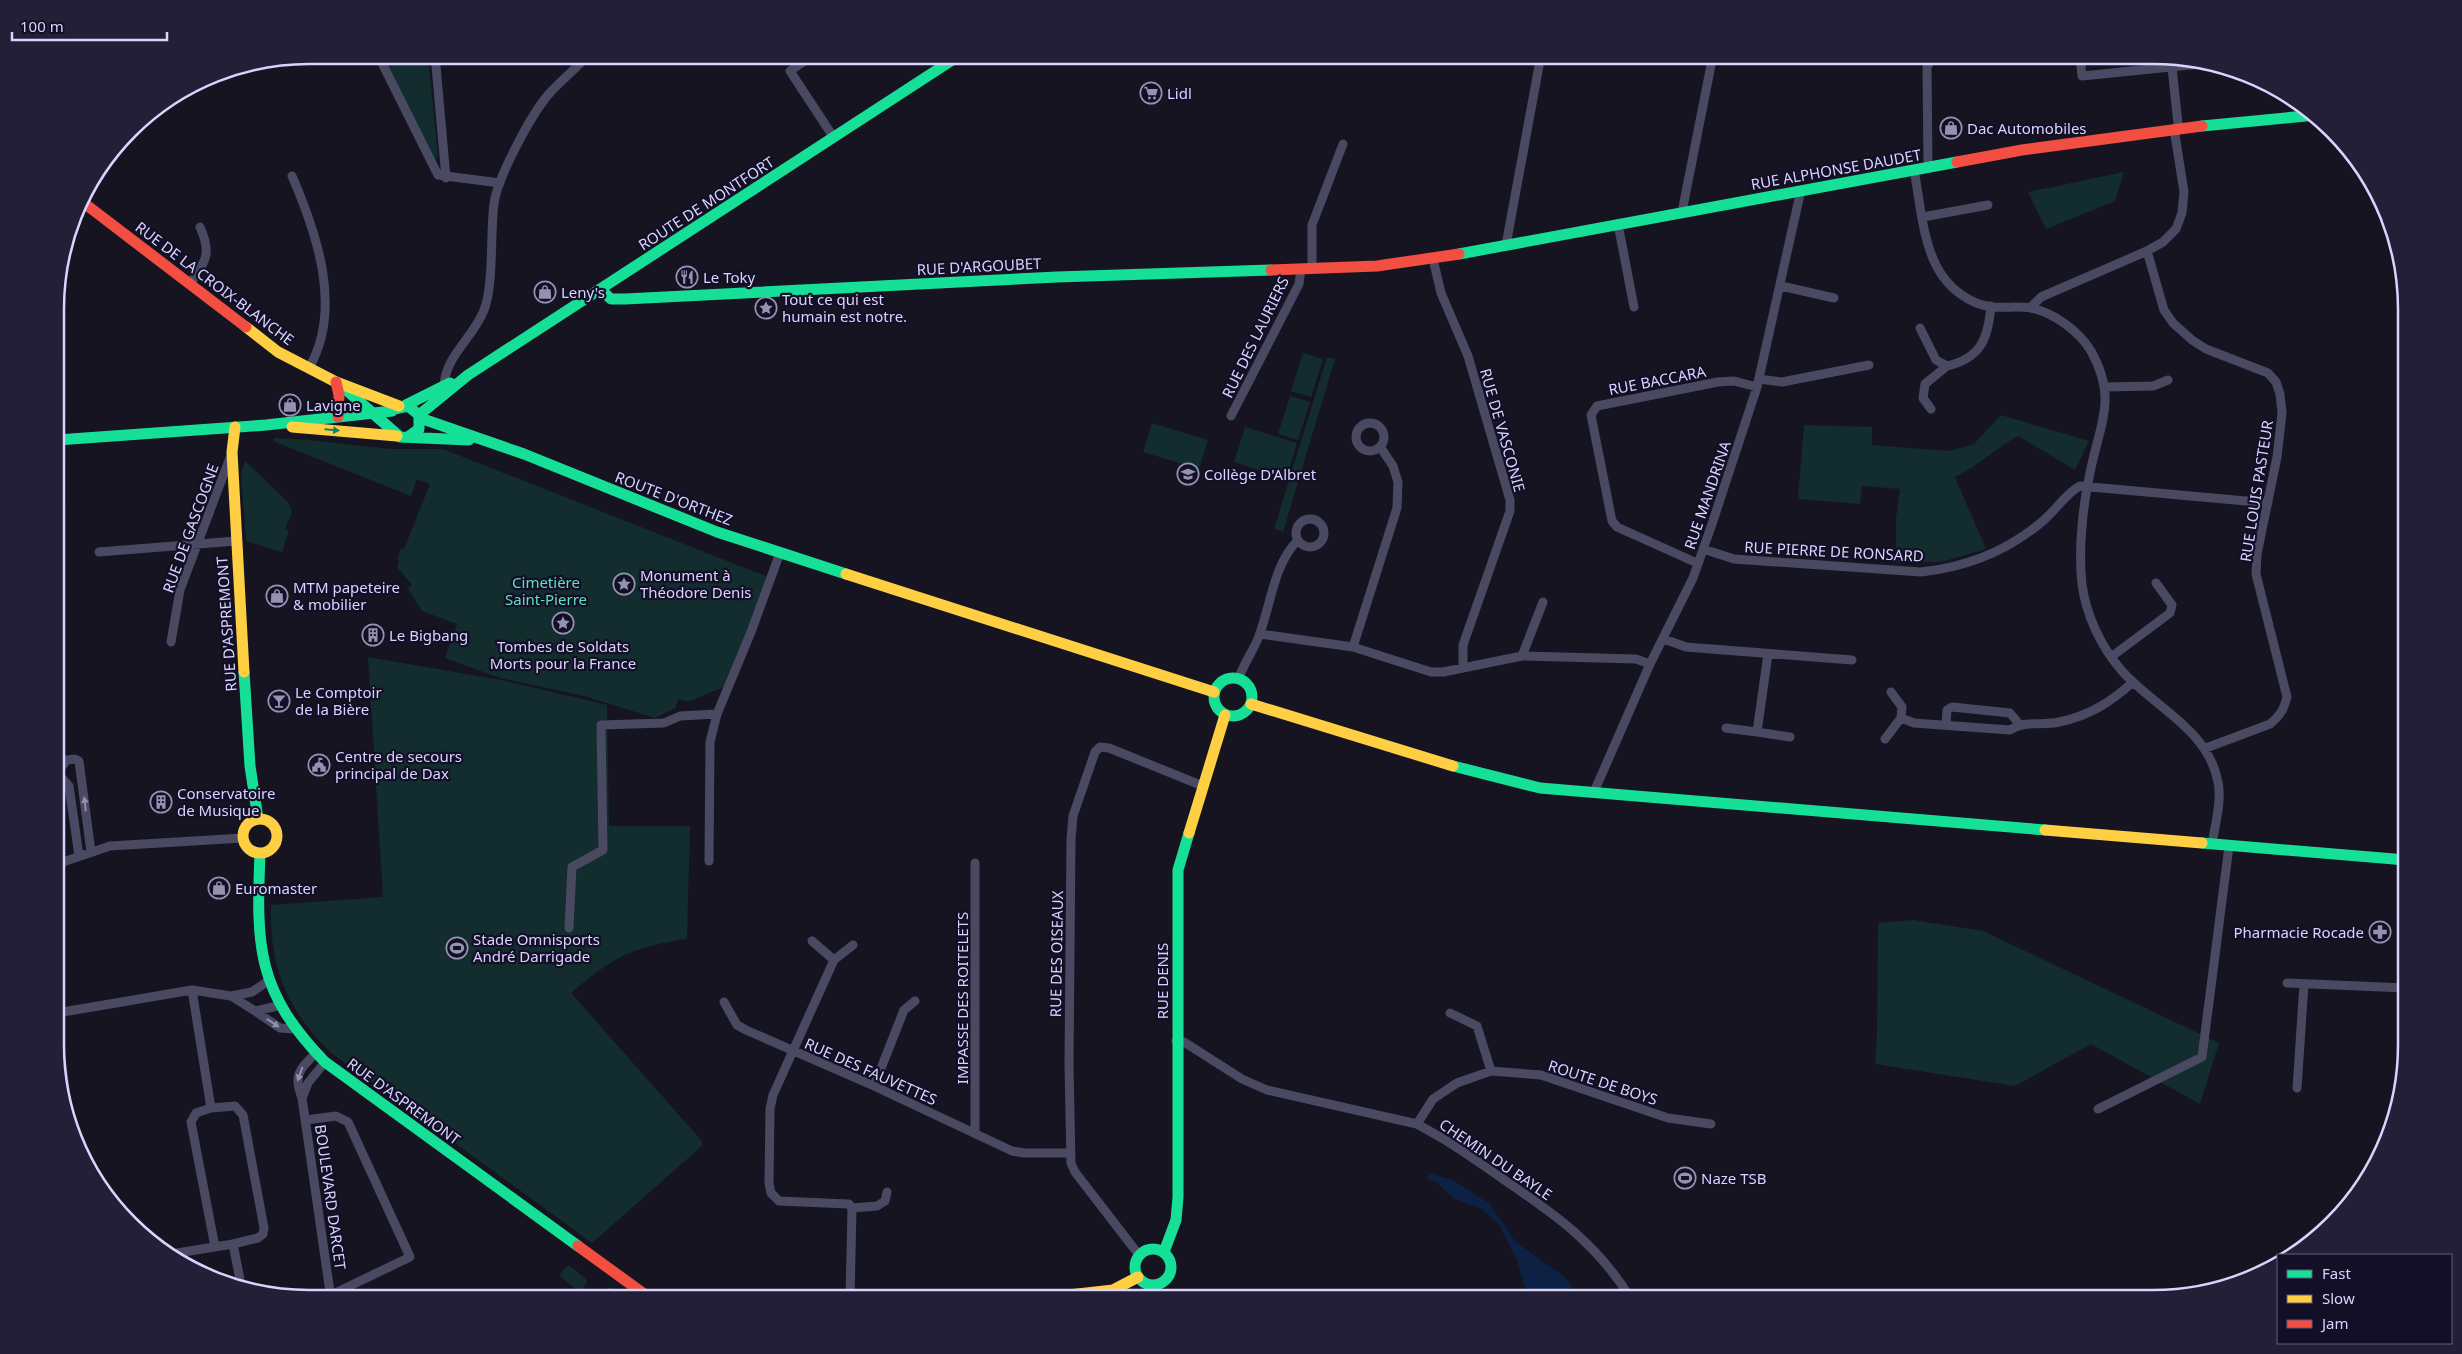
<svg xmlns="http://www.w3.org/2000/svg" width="2462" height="1354" font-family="'Noto Sans',sans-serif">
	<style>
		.green { fill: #132c2d }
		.water { fill: #0d2144 }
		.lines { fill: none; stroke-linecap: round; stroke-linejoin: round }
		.street { stroke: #4a4962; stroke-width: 9 }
		.fast { stroke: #16e098; stroke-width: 11 }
		.slow { stroke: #ffcf43; stroke-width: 11 }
		.jam { stroke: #f24e42; stroke-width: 11 }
		.oneway { fill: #158265 }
		.oneway2 { fill: #928eb0 }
		.labels { text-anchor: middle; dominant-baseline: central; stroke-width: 4.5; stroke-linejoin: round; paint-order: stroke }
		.poi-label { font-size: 15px; fill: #d9d4ff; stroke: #130f26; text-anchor: start }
		.street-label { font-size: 15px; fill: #d9d4ff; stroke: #130f26 }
		.park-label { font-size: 15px; fill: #5fe0c0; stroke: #130f26 }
		.rim { fill: none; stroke: #d9d4ff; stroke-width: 2.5 }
	</style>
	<rect width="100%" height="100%" fill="#161421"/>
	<path class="green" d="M383,55H428L438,156L435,159L430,153Z
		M2124,172L2115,201L2046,229L2028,192Z
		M1303,353L1323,359L1311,397L1291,391Z
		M1327,357L1335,359L1283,532L1274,529Z
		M1290,396L1310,402L1298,440L1278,434Z
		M2001,415L2089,441L2075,470L2018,436C1996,448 1978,466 1955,477L1986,549L1941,562H1896V518L1900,489L1862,486L1860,504L1798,499L1804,425L1872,427V445L1950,451L1974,444Z
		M1152,423L1208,440L1199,469L1143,452Z
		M1245,427L1297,443L1286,479L1234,462Z
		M274,438L309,440L391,449H443L768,577L726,686L688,702L679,699L675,708L655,718L584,696L500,678L445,658L457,624L422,611L408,589L412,585L397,567L399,561L397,560L401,548L404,549L430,484L417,479L411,496L273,441Z
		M245,461L288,502L292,513L285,529L289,531L282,552L246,541L241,474Z
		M368,657L506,681L607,705L609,826H690L687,939C632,947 613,957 571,993L702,1141V1146L592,1243L330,1052C287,1010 269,966 271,905L383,897Z
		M1913,920L1983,931L2219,1043L2200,1104L2091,1044L2015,1086L1875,1064L1877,1034L1878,923Z
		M567,1266H570L586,1279L587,1282L581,1291L577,1290L561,1277L560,1274Z"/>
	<path class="water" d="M1432,1174L1453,1180L1490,1204L1515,1241L1566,1278L1571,1284L1570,1291L1563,1299L1528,1297L1516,1258L1499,1224L1482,1209L1454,1199L1436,1182L1427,1179V1176Z"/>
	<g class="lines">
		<path class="street" d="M378,55L438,175L500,183
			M435,55L446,178
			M813,55L790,71L834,138
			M2080,55L2082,76L2210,63
			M1928,167L1927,67L1934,55
			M1914,170C1920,201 1922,239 1937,267C1948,288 1970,305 1993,307C2006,308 2019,306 2031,308C2054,313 2079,331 2091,351C2117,398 2101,421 2091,468C2083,502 2078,550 2082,584C2086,615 2101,647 2122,671C2155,708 2208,729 2218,782C2222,801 2215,825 2212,844
			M292,176C317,234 343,309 309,368
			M1682,212L1713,55
			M1923,217L1988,205
			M1618,224L1634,307
			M1506,245L1541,55
			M2147,251L2164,310L2173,323L2192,340L2206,349L2268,373L2276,382L2280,394L2282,413L2277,457L2257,554L2256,574L2287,697C2284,709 2280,716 2270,724L2206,748
			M1433,259L1441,293L1468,356L1510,500V511L1463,645V668
			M1312,268V225L1343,144
			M190,284C206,261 212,254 200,227
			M1781,286L1834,298
			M2030,308L2041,297L2147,251L2163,242L2176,229L2182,213L2184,192L2175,135L2178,124L2172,67
			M1920,328L1936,360L1947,366C1981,358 1988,339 1991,306
			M1759,379L1782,382L1869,365
			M444,386C445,356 474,337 484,310C494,285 490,233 494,204C497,178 531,115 548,95C560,81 576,69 588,55
			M2104,387L2153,386L2168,380
			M1931,409L1923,398L1925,384L1947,366
			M1231,416L1299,284L1301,269
			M1356 437a14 14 0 1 1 28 0a14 14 0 1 1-28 0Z
			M1296 533a14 14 0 1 1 28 0a14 14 0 1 1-28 0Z
			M1703,549L1734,559L1921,572C1968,567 2008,551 2044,520C2057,509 2065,494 2080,486L2268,503
			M99,552L236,541
			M1697,563L1617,527L1612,521L1591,415L1597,406L1718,382L1734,381L1757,387
			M1260,634L1353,647L1431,672H1443L1522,656L1636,659L1650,664
			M1664,639L1686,647L1852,660
			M171,642L180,590L231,455
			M1353,647L1397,508L1398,482L1393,466L1381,448
			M1522,656L1543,602
			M2111,657L2170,613L2172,605L2156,583
			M1239,678C1244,662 1255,649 1260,633C1271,603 1274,565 1297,541
			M1901,718L1914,723L2010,730C2025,720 2042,726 2059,722C2089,716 2111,702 2133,682
			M1946,725L1947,710L1952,707L2010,713L2019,724
			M1726,728L1757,732L1768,654
			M1757,732L1790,737
			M1885,739L1901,718L1902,707L1891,692
			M57,747L64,763
			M1594,792L1650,664L1693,578L1712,524L1757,387L1801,190
			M79,856L69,786L60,776V769L67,760L75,759L79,761L91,852
			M709,861L710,742L717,714
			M975,863V1133
			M57,864L110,846L243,838
			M569,928L572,867L603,850L601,725L664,723L680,716L717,714L751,632L780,553
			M812,941L834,960L773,1095L770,1109L769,1183L771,1193L779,1201L849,1204L852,1208L850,1299
			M834,960L853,945
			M2287,983L2406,988
			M192,990L211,1108L196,1113L191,1122L215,1247
			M231,996L252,992L268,981
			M724,1002L737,1025L746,1030L874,1086L1012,1151L1024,1153H1070
			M255,1011L280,1028L293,1029
			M57,1013L192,990L231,996L255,1011L278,1006
			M1450,1013L1477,1026L1491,1071
			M57,1024L69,1122
			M1176,1041L1184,1042L1242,1079L1267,1090L1417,1124L1433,1133C1457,1146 1478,1162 1500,1177C1553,1213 1597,1243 1631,1299
			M315,1054C299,1070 293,1075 302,1098L331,1299
			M874,1086L904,1010L915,1001
			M2297,1088L2304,984
			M302,1098L308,1083L325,1062
			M211,1108L235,1106L243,1115L264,1228L263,1234L258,1238L233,1244
			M2098,1109L2202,1057L2229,846
			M306,1120L336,1116L348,1122L410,1257L331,1295
			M1417,1124L1433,1099L1457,1083L1491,1071L1541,1075L1668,1118L1711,1124
			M852,1208L877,1206L885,1201L887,1192
			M1139,1255L1075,1172L1071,1163L1069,1065L1071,839L1073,816L1095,752L1100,747L1109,748L1203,786
			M171,1257L177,1253L233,1244L242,1290
			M610,1293L612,1299"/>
		<path class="fast" d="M2202,126L2316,115
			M1459,254L1957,162
			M600,289L611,299H625L1057,277L1271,270
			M344,388L400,437L469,440
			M406,405L450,383
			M394,409L408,406L419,415V429L408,437
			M419,415L468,375L960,55
			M420,418L524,454L717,532L846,574
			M57,440L266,425L392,411
			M244,672L250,766L258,819
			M1214 697a19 19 0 1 1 38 0a19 19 0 1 1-38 0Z
			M1453,766L1540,788L2045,830
			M2202,843L2406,860
			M260,854C256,947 257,992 325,1062L578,1246
			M1135 1267a18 18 0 1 1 36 0a18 18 0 1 1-36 0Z
			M1164,1252L1176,1220L1178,1197V870L1189,833"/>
		<path class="slow" d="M246,327L278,352L336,382L399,406
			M235,427L232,452L244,672
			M292,427L397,436
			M846,574L1214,692
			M1251,704L1453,766
			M243 836a17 17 0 1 1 34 0a17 17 0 1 1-34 0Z
			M2045,830L2202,843
			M1189,833L1225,715
			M1033,1299L1113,1290L1138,1277"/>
		<path class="jam" d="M1957,162L2022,150L2202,126
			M80,200L246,327
			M1271,270L1377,266L1459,254
			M336,382L339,395L338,417
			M578,1246L651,1299"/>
	</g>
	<defs><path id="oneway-solid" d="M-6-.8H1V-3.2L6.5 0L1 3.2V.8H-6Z" transform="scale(1.25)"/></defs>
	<use class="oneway" href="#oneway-solid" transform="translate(332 430) rotate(5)"/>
	<g class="oneway2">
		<use href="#oneway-solid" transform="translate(85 804) rotate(-96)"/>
		<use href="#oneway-solid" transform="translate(273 1023) rotate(34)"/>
		<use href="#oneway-solid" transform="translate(300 1074) rotate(110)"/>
	</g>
	<defs>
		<g id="supermarket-ring" transform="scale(1.125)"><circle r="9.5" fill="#130f26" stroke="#9591b1" stroke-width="1.5"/><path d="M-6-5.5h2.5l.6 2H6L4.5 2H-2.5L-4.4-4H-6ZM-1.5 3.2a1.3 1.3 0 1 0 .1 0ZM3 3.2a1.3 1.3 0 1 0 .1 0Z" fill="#9591b1"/></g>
		<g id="shop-ring" transform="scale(1.125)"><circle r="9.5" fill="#130f26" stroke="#9591b1" stroke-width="1.5"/><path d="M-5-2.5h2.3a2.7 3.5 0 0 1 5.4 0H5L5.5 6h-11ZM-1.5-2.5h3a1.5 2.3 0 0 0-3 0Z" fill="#9591b1"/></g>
		<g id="restaurant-ring" transform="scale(1.125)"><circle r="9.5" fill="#130f26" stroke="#9591b1" stroke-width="1.5"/><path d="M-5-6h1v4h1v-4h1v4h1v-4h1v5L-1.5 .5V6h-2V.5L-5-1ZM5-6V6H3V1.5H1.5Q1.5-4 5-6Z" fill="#9591b1"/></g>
		<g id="sight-ring" transform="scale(1.125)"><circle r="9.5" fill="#130f26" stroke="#9591b1" stroke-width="1.5"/><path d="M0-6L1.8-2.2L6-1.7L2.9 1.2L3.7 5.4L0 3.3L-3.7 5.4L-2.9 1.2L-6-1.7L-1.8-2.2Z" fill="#9591b1"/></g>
		<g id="school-ring" transform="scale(1.125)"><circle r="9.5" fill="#130f26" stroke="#9591b1" stroke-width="1.5"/><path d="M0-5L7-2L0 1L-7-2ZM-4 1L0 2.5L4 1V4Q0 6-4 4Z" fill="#9591b1"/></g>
		<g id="building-ring" transform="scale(1.125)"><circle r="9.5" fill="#130f26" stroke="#9591b1" stroke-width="1.5"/><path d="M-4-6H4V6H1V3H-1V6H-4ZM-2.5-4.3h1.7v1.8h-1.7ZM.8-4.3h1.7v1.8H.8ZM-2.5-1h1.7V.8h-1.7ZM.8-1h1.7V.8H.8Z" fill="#9591b1"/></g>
		<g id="bar-ring" transform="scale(1.125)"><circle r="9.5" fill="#130f26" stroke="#9591b1" stroke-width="1.5"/><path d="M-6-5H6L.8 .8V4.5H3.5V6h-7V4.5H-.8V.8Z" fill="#9591b1"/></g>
		<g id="civic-ring" transform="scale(1.125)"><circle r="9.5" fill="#130f26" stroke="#9591b1" stroke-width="1.5"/><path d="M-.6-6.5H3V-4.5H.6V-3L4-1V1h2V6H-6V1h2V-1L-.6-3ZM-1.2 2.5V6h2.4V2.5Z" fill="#9591b1"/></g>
		<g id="pharmacy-ring" transform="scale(1.125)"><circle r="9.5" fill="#130f26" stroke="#9591b1" stroke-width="1.5"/><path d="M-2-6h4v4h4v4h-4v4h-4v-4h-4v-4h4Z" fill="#9591b1"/></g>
		<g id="stadium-ring" transform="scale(1.125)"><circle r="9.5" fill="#130f26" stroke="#9591b1" stroke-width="1.5"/><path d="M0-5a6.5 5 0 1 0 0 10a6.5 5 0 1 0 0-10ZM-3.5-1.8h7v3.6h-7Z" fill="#9591b1"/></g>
	</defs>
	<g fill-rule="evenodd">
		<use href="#supermarket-ring" x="1151" y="93"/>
		<use href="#shop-ring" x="1951" y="128"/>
		<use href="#restaurant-ring" x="687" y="277"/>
		<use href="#shop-ring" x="545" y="292"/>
		<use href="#sight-ring" x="766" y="308"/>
		<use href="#shop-ring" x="290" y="405"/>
		<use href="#school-ring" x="1188" y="474"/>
		<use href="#sight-ring" x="624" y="584"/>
		<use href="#shop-ring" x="277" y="596"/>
		<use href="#sight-ring" x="563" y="623"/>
		<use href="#building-ring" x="373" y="635"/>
		<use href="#bar-ring" x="279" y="701"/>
		<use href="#civic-ring" x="319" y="765"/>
		<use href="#building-ring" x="161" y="802"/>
		<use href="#shop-ring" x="219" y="888"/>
		<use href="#pharmacy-ring" x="2380" y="932"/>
		<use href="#stadium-ring" x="457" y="948"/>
		<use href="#stadium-ring" x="1685" y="1178"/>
	</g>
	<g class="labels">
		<g class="poi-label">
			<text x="1167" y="93">Lidl</text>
			<text x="1967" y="128">Dac Automobiles</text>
			<text x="703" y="277">Le Toky</text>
			<text x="561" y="292">Leny's</text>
			<text x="782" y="299">Tout ce qui est<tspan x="782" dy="17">humain est notre.</tspan></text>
			<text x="306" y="405">Lavigne</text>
			<text x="1204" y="474">Collège D'Albret</text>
			<text x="640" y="575">Monument à<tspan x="640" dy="17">Théodore Denis</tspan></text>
			<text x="293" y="587">MTM papeteire<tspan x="293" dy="17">&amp; mobilier</tspan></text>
			<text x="389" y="635">Le Bigbang</text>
			<text x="563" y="646" text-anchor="middle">Tombes de Soldats<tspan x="563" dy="17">Morts pour la France</tspan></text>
			<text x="295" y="692">Le Comptoir<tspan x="295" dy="17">de la Bière</tspan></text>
			<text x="335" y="756">Centre de secours<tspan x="335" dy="17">principal de Dax</tspan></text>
			<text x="177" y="793">Conservatoire<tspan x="177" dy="17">de Musique</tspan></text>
			<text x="235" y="888">Euromaster</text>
			<text x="2364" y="932" text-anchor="end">Pharmacie Rocade</text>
			<text x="473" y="939">Stade Omnisports<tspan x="473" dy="17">André Darrigade</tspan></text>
			<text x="1701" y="1178">Naze TSB</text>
		</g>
		<g class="street-label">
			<text transform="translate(1836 169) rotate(-10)">RUE ALPHONSE DAUDET</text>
			<text transform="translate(706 203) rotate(-33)">ROUTE DE MONTFORT</text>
			<text transform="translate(979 266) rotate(-3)">RUE D'ARGOUBET</text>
			<text transform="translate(215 283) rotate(37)">RUE DE LA CROIX-BLANCHE</text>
			<text transform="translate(1255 337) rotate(-64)">RUE DES LAURIERS</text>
			<text transform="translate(1657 380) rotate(-11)">RUE BACCARA</text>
			<text transform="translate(1503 430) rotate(74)">RUE DE VASCONIE</text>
			<text transform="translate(2256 491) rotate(-81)">RUE LOUIS PASTEUR</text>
			<text transform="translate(1707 495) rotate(-71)">RUE MANDRINA</text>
			<text transform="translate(674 498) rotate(21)">ROUTE D'ORTHEZ</text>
			<text transform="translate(190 528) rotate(-70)">RUE DE GASCOGNE</text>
			<text transform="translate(1834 551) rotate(3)">RUE PIERRE DE RONSARD</text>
			<text transform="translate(226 624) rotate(-94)">RUE D'ASPREMONT</text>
			<text transform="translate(1056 954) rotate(-89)">RUE DES OISEAUX</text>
			<text transform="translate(1162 981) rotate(-90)">RUE DENIS</text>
			<text transform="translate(962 998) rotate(-90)">IMPASSE DES ROITELETS</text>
			<text transform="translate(871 1071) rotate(24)">RUE DES FAUVETTES</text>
			<text transform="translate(1603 1082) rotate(18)">ROUTE DE BOYS</text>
			<text transform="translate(404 1101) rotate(36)">RUE D'ASPREMONT</text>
			<text transform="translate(1496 1159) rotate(34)">CHEMIN DU BAYLE</text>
			<text transform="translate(331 1197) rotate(82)">BOULEVARD DARCET</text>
		</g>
		<g class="park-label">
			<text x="546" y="582">Cimetière<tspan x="546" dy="17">Saint-Pierre</tspan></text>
		</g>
	</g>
	<path d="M0 0H2462V1354H0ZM309 64H2153A245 245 0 0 1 2398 309V1045A245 245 0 0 1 2153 1290H309A245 245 0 0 1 64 1045V309A245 245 0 0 1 309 64Z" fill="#231f37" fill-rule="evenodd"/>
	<path class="rim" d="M309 64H2153A245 245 0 0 1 2398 309V1045A245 245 0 0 1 2153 1290H309A245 245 0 0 1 64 1045V309A245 245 0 0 1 309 64Z"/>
	<rect x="2277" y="1254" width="175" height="90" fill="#130f26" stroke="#625e7d"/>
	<rect x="2287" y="1270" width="25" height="8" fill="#16e098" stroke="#625e7d"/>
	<text x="2322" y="1279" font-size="15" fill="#d9d4ff">Fast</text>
	<rect x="2287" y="1295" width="25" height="8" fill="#ffcf43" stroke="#625e7d"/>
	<text x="2322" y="1304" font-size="15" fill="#d9d4ff">Slow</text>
	<rect x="2287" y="1320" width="25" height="8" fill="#f24e42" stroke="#625e7d"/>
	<text x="2322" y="1329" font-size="15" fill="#d9d4ff">Jam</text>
	<path d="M12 32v8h155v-8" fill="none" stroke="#d9d4ff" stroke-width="2.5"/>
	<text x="20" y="32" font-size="15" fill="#d9d4ff" stroke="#130f26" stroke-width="4" paint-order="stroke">100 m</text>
</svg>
